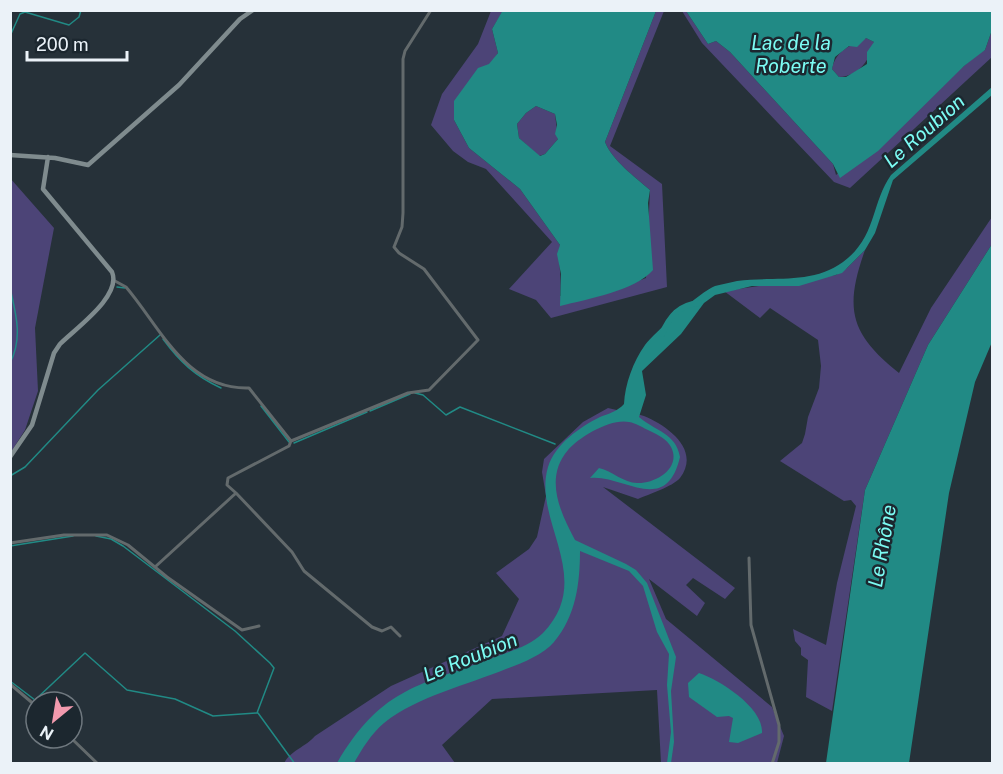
<svg xmlns="http://www.w3.org/2000/svg" width="1003" height="774" font-family="'Public Sans',sans-serif">
	<style>
		.green { fill: #4c4477 }
		.water { fill: #218a85; fill-rule: evenodd }
		.lines { fill: none; stroke-linecap: round; stroke-linejoin: round }
		.stream { stroke: #218a85; stroke-width: 1.5 }
		.river { stroke: #218a85; stroke-width: 6 }
		.street { stroke: #636a6c; stroke-width: 3 }
		.secondary { stroke: #7f8b8e; stroke-width: 4.5 }
		.labels { text-anchor: middle; dominant-baseline: central; stroke-width: 5; stroke-linejoin: round; paint-order: stroke }
		.water-label { font-size: 20px; font-style: italic; fill: #7cfcf4; stroke: #1c272f }
	</style>
	<rect width="100%" height="100%" fill="#263139"/>
	<path class="green" d="M491,11H503L492,29L498,53L454,120L469,148L520,189L560,245C558,263 562,279 560,296L595,297L646,278L650,190C635,177 612,160 605,142L656,11H664L610,146L662,184L667,287L551,318L536,300L509,289L552,242L486,169L468,162L453,151L431,125L442,94L478,44Z
		M682,11H686L708,44L716,41L730,52L833,164L836,175L979,53L985,50L992,30V57L850,188L834,182L702,43Z
		M866,38L874,42C870,59 860,76 839,77L832,69C836,50 850,46 866,38Z
		M536,106L555,114L558,139L545,154L539,156L519,138L517,124L526,113Z
		M10,178L54,228L35,328L38,391L25,430L11,452Z
		M992,217V244L928,345L865,490L832,711L806,697L808,660L801,655V648L795,641L793,629L826,645L837,583L856,506L851,500L844,501L780,461L802,443L805,434L808,417L819,388L821,366L818,340L770,308L760,318L724,291L836,275L847,268L865,250C844,309 850,334 899,373L931,308Z
		M608,408C619,411 633,412 644,416C668,426 701,450 680,478C672,487 649,494 638,499L603,487L735,588L725,599L693,578L686,585L705,603L697,616L649,579L666,619L772,707L784,736L777,763H661L657,690L492,699L442,745L455,763L284,764C288,752 307,746 315,736L391,686L502,636L519,599L496,573L529,549L537,537L546,496L542,472L544,459L583,422Z"/>
	<path class="water" d="M503,10L656,11L605,142C612,160 635,177 650,190L648,203L653,270C635,291 587,299 560,306L561,274L557,254L560,245L520,189L469,148L454,120V101L478,68L489,64L498,53L492,29ZM536,106L555,114L557,125L555,134L558,139L545,154L540,156L519,138L517,124L526,113Z
		M686,11H991L992,30L985,50L964,66L878,151L840,178L833,164L730,52L716,41L708,44ZM866,38L874,42L867,52V64L846,77H839L832,69L835,57L849,46L857,47Z
		M992,87V95L893,180L875,233L865,250L842,273L799,286H752L715,295L704,303L681,334L642,371L646,395L639,417C655,431 676,433 680,457C666,517 623,474 590,478L599,468C612,471 624,483 637,483C655,484 682,468 671,447C667,439 658,435 650,431C643,428 636,423 629,422C611,418 579,437 568,450C544,478 560,512 575,540L626,564L636,570L647,583L676,657L671,691L674,742L671,763H667L671,732L667,685L669,654L657,632L643,586L629,571L580,551C580,583 576,616 554,642C543,655 522,663 506,669C467,685 418,696 384,723C371,734 362,749 354,763H337C380,690 414,687 490,659C507,652 529,647 543,633C596,578 532,521 548,467C555,444 580,427 600,417C608,414 618,411 624,404C625,384 633,362 645,345C655,332 700,292 715,286C722,284 730,283 737,281C773,276 812,285 843,262C877,237 871,203 891,175Z
		M992,244V342L975,382L949,493L909,763H826L865,490L928,345Z
		M699,673C720,680 764,708 762,733L738,743L729,742L733,718L729,716L717,717L689,697L688,683Z"/>
	<g class="lines">
		<path class="stream" d="M10,36L20,14L25,12L69,25L79,17L81,10
			M117,287L125,288
			M10,288C16,314 23,338 10,363
			M163,339C180,362 195,376 221,388
			M415,393L423,395L446,415L460,407L555,444
			M261,406L289,442
			M370,411L410,394
			M294,443L367,412
			M10,476L25,467L98,390L160,335
			M96,536L111,539L123,546L235,631L270,663L274,668L257,713
			M10,546L73,536
			M10,681L35,700L85,653L127,690L175,699L213,716L256,713
			M258,713L295,764"/>
		<path class="river" d="M662,334C670,316 679,305 699,303"/>
		<path class="street" d="M115,281L126,287C161,328 186,390 249,388L291,441L289,446L228,478L227,485L236,493L155,567
			M291,441L408,393L429,390L478,340L424,269L399,253L394,247L402,227L403,213V59L405,51L431,10
			M236,493L292,552L304,571L372,627L382,631L391,627L400,636
			M10,543L64,535H107L128,545L167,577L242,630L259,626
			M749,558L751,625L779,725V742L772,764
			M10,684L36,706
			M71,738L98,764"/>
		<path class="secondary" d="M10,155L55,158L88,165L179,85L240,19L253,10
			M10,457L32,425L54,353L60,344C76,328 122,296 112,272L43,189L48,157"/>
	</g>
	<g class="labels">
		<g class="water-label">
			<text x="791" y="43">Lac de la<tspan x="791" dy="23">Roberte</tspan></text>
			<text transform="translate(924 131) rotate(-41)">Le Roubion</text>
			<text transform="translate(882 546) rotate(-80)">Le Rhône</text>
			<text transform="translate(470 657) rotate(-22)">Le Roubion</text>
		</g>
	</g>
	<rect width="1003" height="774" fill="none" stroke="#ebf2f8" stroke-width="24"/>
	<g transform="translate(54 720) rotate(210)"><circle r="28" fill="#1c272f" stroke="#6f787f" stroke-width="1.5"/>
	<path d="M0-4.5L10 22L0 15L-10 22Z" fill="#f29aae"/>
	<text y="-9" font-size="16" font-weight="bold" text-anchor="middle" fill="#ebf2f8">N</text>
	</g>
	<path d="M27 51v9h100v-9" fill="none" stroke="#ebf2f8" stroke-width="3"/>
	<text x="36" y="51" font-size="18" fill="#ebf2f8" stroke="#1c272f" stroke-width="4.5" paint-order="stroke">200 m</text>
</svg>
